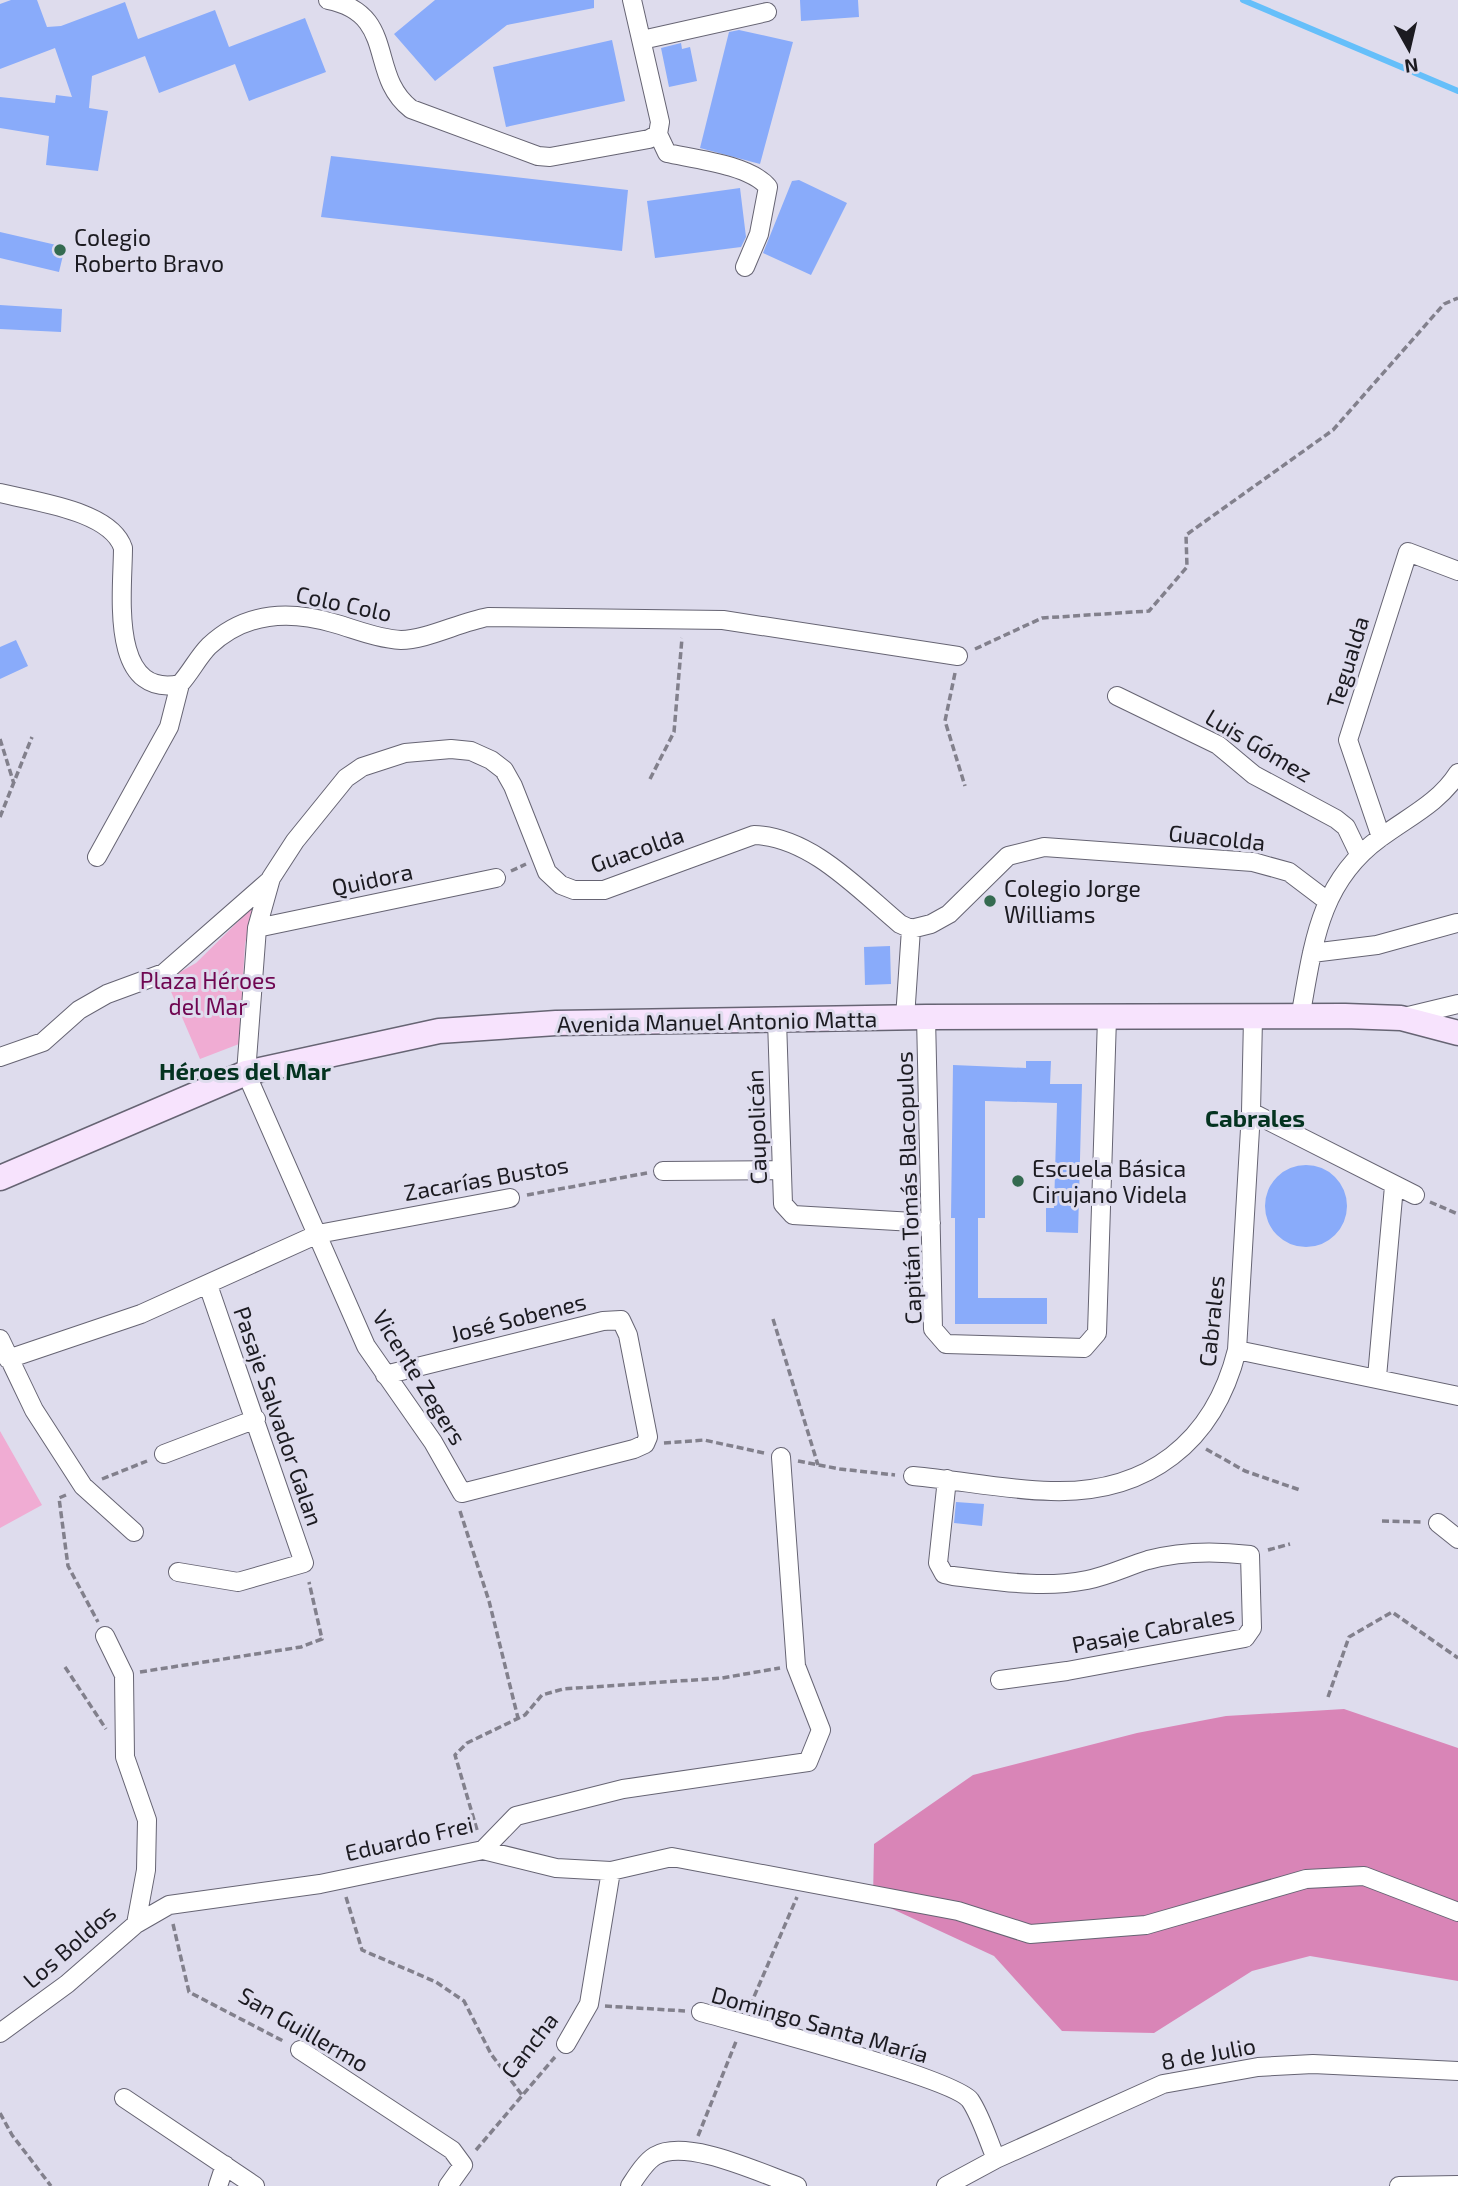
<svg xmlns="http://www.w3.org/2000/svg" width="1458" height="2186" font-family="'Exo 2',sans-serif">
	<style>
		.green { fill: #f0acd3 }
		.forest { fill: #d985b7 }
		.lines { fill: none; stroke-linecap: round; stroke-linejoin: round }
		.stream { stroke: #65bffa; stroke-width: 6 }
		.building { fill: #89abfa }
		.minor-casing { stroke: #666473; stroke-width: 20 }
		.secondary-casing { stroke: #666473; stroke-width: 27 }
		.path { stroke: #82808c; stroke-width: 3.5; stroke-dasharray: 7 3.5; stroke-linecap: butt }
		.minor { stroke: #fff; stroke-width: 18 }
		.secondary { stroke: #f7e3fd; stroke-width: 24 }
		.poi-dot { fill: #346a50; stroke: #dedced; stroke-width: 2.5 }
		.labels { text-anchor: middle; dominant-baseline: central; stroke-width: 6; stroke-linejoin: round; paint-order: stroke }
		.poi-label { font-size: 23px; fill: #1c1b21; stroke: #dedced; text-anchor: start }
		.street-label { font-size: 23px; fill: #1c1b21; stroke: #dedced }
		.park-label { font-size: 23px; fill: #6f0651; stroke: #dedced }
		.neighbourhood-label { font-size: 24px; font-weight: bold; fill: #043320; stroke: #dedced }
	</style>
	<rect width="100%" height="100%" fill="#dedced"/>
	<path class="green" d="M254,906L245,944L239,1044L200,1059L166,980L196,963Z
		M0,1431L42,1505L0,1528Z"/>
	<path class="forest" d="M1344,1709L1458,1748V1981L1310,1956L1252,1971L1154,2033L1062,2031L994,1956L873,1900L874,1844L973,1775L1137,1733L1226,1716Z"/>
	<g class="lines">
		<path class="stream" d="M1243,0L1458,91"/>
	</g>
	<path class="building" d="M11,0H37L47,27L61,26L125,2L138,39L215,10L229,47L305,18L326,72L249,101L235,64L159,93L145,56L92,76L89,108L108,111L98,171L46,165L49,136L0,128V97L55,103L56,95L72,97L55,48L0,69V4Z
		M435,0H594V8L507,25L435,81L394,34Z
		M800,0H858L859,17L801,21Z
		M739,30L793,42L760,164L700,148L729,32Z
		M612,40L625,101L506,127L493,67Z
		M681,43L682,49L690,47L697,81L669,87L661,48Z
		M331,156L628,190L622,251L321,217Z
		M799,180L847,203L811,275L763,253L792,181Z
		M740,188L746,237L741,247L655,258L647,201Z
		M0,232L65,247L59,272L0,258Z
		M0,305L62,309L61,332L0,329Z
		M16,640L28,666L0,679V647Z
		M890,946L891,984L865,985L864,947Z
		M1026,1061H1051L1050,1084H1082L1078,1233L1046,1232V1208H1054L1057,1103L985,1101V1218H978V1298H1047V1324H955V1218H951L953,1065L1026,1068Z
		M1265 1206a41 41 0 1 1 82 0a41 41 0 1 1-82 0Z
		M956,1502L984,1504L982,1526L954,1523Z"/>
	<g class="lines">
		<g class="minor-casing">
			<path id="minor" d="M328,0C398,14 367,75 411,109L538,156L550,157L649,139L658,134
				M632,0L660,122L658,134
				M642,40L767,12
				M658,134L667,153C695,159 750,165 768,187L759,234L745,267
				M0,493C36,502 111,511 123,548C123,590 108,699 180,684C191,672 198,657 209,646C245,612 289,610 333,623C355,629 378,639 401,640C426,640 460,622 488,617L723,620L958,656
				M1117,696L1218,745L1254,775L1336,819L1346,827L1359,854
				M1381,837L1348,740L1408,552L1458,571
				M97,857L169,727L180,684
				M257,928L496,878
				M1312,953L1377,945L1457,923
				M926,1017L933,1329L946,1344L1084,1348L1097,1333L1107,1018
				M1404,1017L1458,1004
				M905,1018L911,929
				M1300,1018C1313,947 1318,883 1380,838C1408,817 1439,803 1458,773
				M777,1020L783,1204L793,1215L931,1223
				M0,1057L43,1042L79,1010L107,994L164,973L269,881
				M1251,1112L1415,1195
				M663,1171L782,1170
				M0,1339L34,1410L83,1486L134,1532
				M1237,1350L1458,1396
				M8,1359L141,1314L318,1234L510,1198
				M385,1375L603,1321L621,1320L628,1335L648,1437L645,1444L634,1449L462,1493L433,1442L366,1346L246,1073L257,928L271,878L295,841L346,778L362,767L405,753L451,749L471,751L491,760L504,770L513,786L547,872L561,885L574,890H604L754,835C811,837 858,889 900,924L911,929L931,924L949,914L1008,856L1044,847L1253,862L1289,872L1326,900
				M1377,1377L1394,1186
				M164,1454L256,1419
				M913,1476C959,1480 1005,1490 1051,1491C1148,1494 1214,1442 1237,1350L1251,1112L1253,1018
				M947,1479L938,1563L944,1574L953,1576C998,1581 1042,1589 1087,1580C1108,1576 1128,1566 1148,1560C1181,1551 1217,1551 1250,1555L1252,1628L1245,1638L1067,1671L1000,1680
				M1438,1523L1458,1539
				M178,1572L238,1582L304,1563L208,1285
				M483,1850L556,1868L611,1871L672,1857L958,1911L1030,1934L1146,1925L1306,1879L1364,1876L1458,1912
				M136,1924L169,1905L320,1884L483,1850L516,1816L623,1789L808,1762L821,1730L796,1666L781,1457
				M701,2012C740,2023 953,2078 970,2100C981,2116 988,2140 996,2159
				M0,2033L67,1984L136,1924L146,1870L147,1820L125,1757L124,1675L105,1636
				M566,2044L589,2004L611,1871
				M300,2050L452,2150L463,2165L448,2186
				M124,2098L255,2186
				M218,2186L225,2165
				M630,2186C636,2177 645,2162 655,2156C687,2137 764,2175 797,2186
				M946,2186L996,2159L1163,2084L1258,2067L1313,2064L1458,2071
				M1399,2186L1458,2185"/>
		</g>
		<g class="secondary-casing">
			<path id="secondary" d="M0,1178L246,1073L439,1031L556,1023L926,1017L1345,1016L1401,1018L1458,1033"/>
		</g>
		<path class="path" d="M975,649L1042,618L1149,611L1187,567L1186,535L1333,430L1444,304L1458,298
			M955,673L945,721L965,786
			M0,739L14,784
			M650,779L674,732L682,638
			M0,817L32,737
			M511,871L526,864
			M527,1195L647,1173
			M1430,1202L1458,1214
			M773,1319L818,1465
			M664,1443L704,1440L764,1453
			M1206,1449L1245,1471L1300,1490
			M798,1461L840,1469L895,1475
			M102,1479L147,1461
			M66,1495L59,1498L68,1566L98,1622
			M460,1511L489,1601L518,1718
			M1382,1521L1422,1522
			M1268,1550L1290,1544
			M65,1667L106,1729
			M140,1672L301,1647L322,1639L309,1582
			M1328,1697L1349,1637L1392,1612L1458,1658
			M477,1830L455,1755L467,1743L525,1715L542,1695L563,1689L722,1678L780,1668
			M346,1897L362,1950L436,1982L464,2001L491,2054L522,2095
			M173,1924L189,1992L285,2042
			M605,2006L685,2011
			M750,2006L797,1897
			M0,2113L12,2135L51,2186
			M698,2136L737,2039
			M476,2150L555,2057"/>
		<use href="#minor" class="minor"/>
		<use href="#secondary" class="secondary"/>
	</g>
	<g class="poi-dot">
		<circle cx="60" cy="250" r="7"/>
		<circle cx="990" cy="901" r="7"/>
		<circle cx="1018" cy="1181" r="7"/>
	</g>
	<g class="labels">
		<g class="poi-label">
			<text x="74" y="237">Colegio<tspan x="74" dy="26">Roberto Bravo</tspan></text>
			<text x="1004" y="888">Colegio Jorge<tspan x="1004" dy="26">Williams</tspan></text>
			<text x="1032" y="1168">Escuela Básica<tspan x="1032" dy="26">Cirujano Videla</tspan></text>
		</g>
		<g class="street-label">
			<text transform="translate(344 603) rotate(12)">Colo Colo</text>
			<text transform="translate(1347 662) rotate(-73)">Tegualda</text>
			<text transform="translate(1259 745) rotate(31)">Luis Gómez</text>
			<text transform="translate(1217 837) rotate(6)">Guacolda</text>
			<text transform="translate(637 849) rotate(-19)">Guacolda</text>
			<text transform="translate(372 879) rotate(-12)">Quidora</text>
			<text transform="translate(717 1021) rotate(-1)">Avenida Manuel Antonio Matta</text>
			<text transform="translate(756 1127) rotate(-92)">Caupolicán</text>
			<text transform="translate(486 1178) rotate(-10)">Zacarías Bustos</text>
			<text transform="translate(908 1188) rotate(-92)">Capitán Tomás Blacopulos</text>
			<text transform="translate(518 1317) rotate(-14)">José Sobenes</text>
			<text transform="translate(1211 1321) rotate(-84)">Cabrales</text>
			<text transform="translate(420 1377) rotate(58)">Vicente Zegers</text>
			<text transform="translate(279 1416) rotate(71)">Pasaje Salvador Galan</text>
			<text transform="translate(1153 1629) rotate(-11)">Pasaje Cabrales</text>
			<text transform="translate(409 1838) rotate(-13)">Eduardo Frei</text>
			<text transform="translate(69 1946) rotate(-41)">Los Boldos</text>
			<text transform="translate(820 2024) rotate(16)">Domingo Santa María</text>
			<text transform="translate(304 2029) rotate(30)">San Guillermo</text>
			<text transform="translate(529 2045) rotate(-52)">Cancha</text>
			<text transform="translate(1208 2053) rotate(-10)">8 de Julio</text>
		</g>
		<g class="park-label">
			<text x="208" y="980">Plaza Héroes<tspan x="208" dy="26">del Mar</tspan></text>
		</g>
		<g class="neighbourhood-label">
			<text x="245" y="1070">Héroes del Mar</text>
			<text x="1255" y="1117">Cabrales</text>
		</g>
	</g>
	<g transform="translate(1409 49) rotate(172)" stroke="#dedced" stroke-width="5" paint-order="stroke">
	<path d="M0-5L12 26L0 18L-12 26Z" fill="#1c1b21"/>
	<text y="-10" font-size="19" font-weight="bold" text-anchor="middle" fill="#1c1b21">N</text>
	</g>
</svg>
